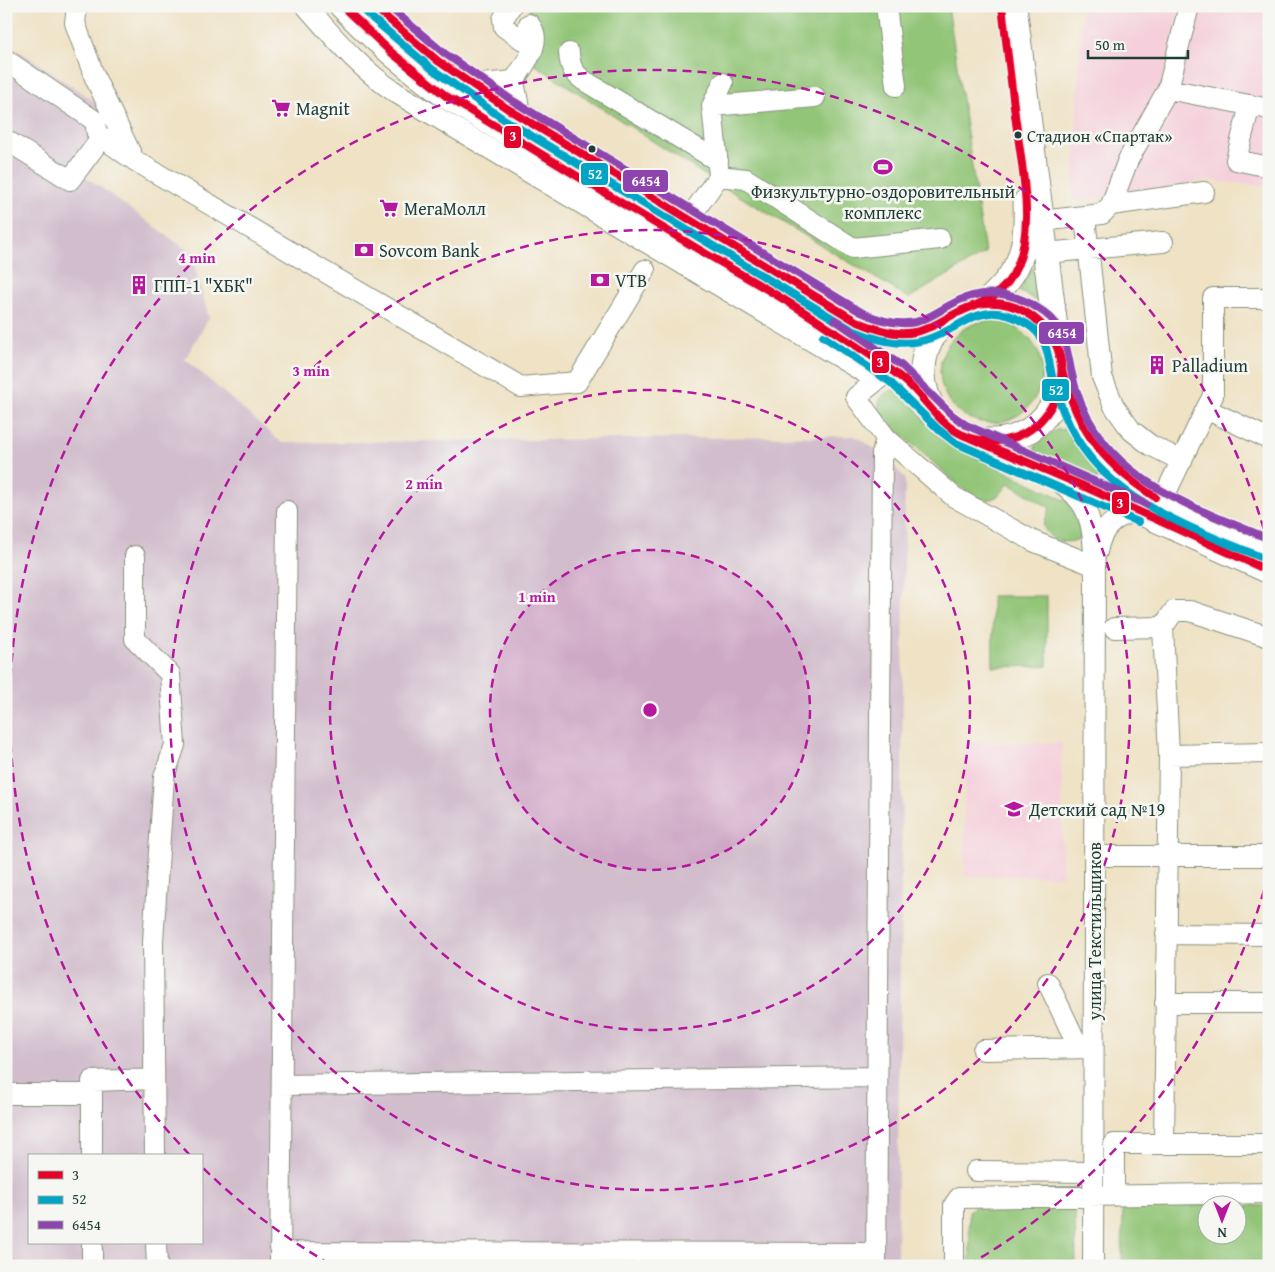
<svg xmlns="http://www.w3.org/2000/svg" width="1275" height="1272" font-family="'Gentium Book Plus',serif">
	<style>
		.built { fill: #f5cfdb }
		.industrial { fill: #d1bdcc; fill-rule: evenodd }
		.green { fill: #92c577; stroke: #588156 }
		.lines { fill: none; stroke-linecap: round; stroke-linejoin: round }
		.minor-casing { stroke: #87907c; stroke-width: 22 }
		.major-casing { stroke: #87907c; stroke-width: 27 }
		.minor { stroke: #fff; stroke-width: 20 }
		.major { stroke: #fff; stroke-width: 25 }
		.bus-1-casing { stroke: #f6f6f2; stroke-width: 11 }
		.bus-2-casing { stroke: #f6f6f2; stroke-width: 11 }
		.bus-3-casing { stroke: #f6f6f2; stroke-width: 11 }
		.bus-1 { stroke: #e4002b; stroke-width: 8 }
		.bus-2 { stroke: #02a4c6; stroke-width: 8 }
		.bus-3 { stroke: #8e44ad; stroke-width: 8 }
		.ring { fill: none; stroke: #b5179e; stroke-width: 2.5; stroke-dasharray: 9 6 }
		.bus-dot { fill: #1f3d34; stroke: #f6f6f2; stroke-width: 2 }
		.labels { text-anchor: middle; dominant-baseline: central; stroke-width: 5; stroke-linejoin: round; paint-order: stroke }
		.bus-label { font-size: 17px; fill: #1f3d34; stroke: #f6f6f2; text-anchor: start }
		.poi-label { font-size: 18px; fill: #1f3d34; stroke: #f6f6f2; text-anchor: start }
		.street-label { font-size: 18px; fill: #1f3d34; stroke: #f6f6f2 }
		.centre { fill: #b5179e; stroke: #f6f6f2; stroke-width: 2.5 }
		.ring-label { font-size: 15px; text-anchor: middle; font-weight: bold; fill: #b5179e; stroke: #f6f6f2; stroke-width: 5; stroke-linejoin: round; paint-order: stroke }
		.line-badge { stroke: #f6f6f2; stroke-width: 2 }
		.badge-label { font-size: 14px; text-anchor: middle; font-weight: bold; fill: #fff }
	</style>
	<rect width="100%" height="100%" fill="#f6f6f2"/>
	<filter id="ink" filterUnits="userSpaceOnUse"><feTurbulence type="fractalNoise" baseFrequency=".02" numOctaves="2"/><feDisplacementMap in="SourceGraphic" scale="10" xChannelSelector="R" yChannelSelector="G"/><feConvolveMatrix kernelMatrix="1 2 1 2 8 2 1 2 1" color-interpolation-filters="sRGB"/></filter>
	<filter id="wash" filterUnits="userSpaceOnUse"><feTurbulence type="fractalNoise" baseFrequency=".0096" numOctaves="4" result="noise"/><feDisplacementMap in="SourceGraphic" scale="20" xChannelSelector="R" yChannelSelector="G"/><feGaussianBlur stdDeviation="1.12" result="paint"/><feColorMatrix in="noise" values="0 0 0 0 0 0 0 0 0 0 0 0 0 0 0 0 0 1.4 0 .05"/><feComposite in="paint" operator="in"/></filter>
	<g filter="url(#wash)">
		<rect width="100%" height="100%" fill="#efe2c5"/>
		<path class="built" d="M1082,6H1269V187L1210,180L1164,187V190L1073,201Z
			M964,743H1062V876H965Z"/>
		<path class="industrial" d="M6,42L109,111L111,143L86,177L191,253L209,318L185,359L282,443L855,436L882,454L905,478L897,1266H6ZM29,1156H201V1243H29Z"/>
		<path class="green" d="M529,6H948L985,253L909,298L714,181L534,64Z
			M1032,268H1036L1041,303L1019,291Z
			M940 372a51 51 0 1 1 102 0a51 51 0 1 1-102 0Z
			M892,390C910,392 919,415 930,428C934,433 940,437 945,442L1079,507L1084,535C1071,547 1049,543 1043,525L1050,508L1008,483C999,500 987,504 970,495L883,418C875,406 879,394 892,390Z
			M1065,429L1099,475L1096,481L1035,454V445L1056,430Z
			M992,596H1047V666L993,667Z
			M1068,1205L1075,1213L1076,1266H970L969,1211L976,1206Z
			M1123,1205H1207L1208,1234H1238V1205L1269,1206V1266H1122Z"/>
	</g>
	<g filter="url(#ink)">
		<g class="lines">
			<g class="minor-casing">
				<path id="minor" d="M77,6L75,23L95,78L134,160L521,387L577,382L645,270
					M306,6C336,40 360,69 398,94L877,380
					M511,6L503,19L504,27L523,40
					M886,6L896,86
					M569,53C570,67 573,72 583,80L718,161
					M6,60L95,121L97,134L131,158
					M514,81C524,64 545,42 529,24
					M470,85L514,81L521,118
					M1168,89L1269,109
					M815,97L712,106L719,176L746,179L853,248L940,239
					M1250,105L1236,160L1269,167
					M712,106L723,83
					M6,140L70,180L102,137
					M1111,205L1204,192
					M1085,217L1102,377L1114,406L1131,430L1150,445L1182,461
					M688,220L719,176
					M1041,221L1102,214L1111,205L1128,160L1168,89L1189,6
					M1046,253L1163,242
					M885,374L856,397L886,438L954,497L1033,541L1095,566
					M1206,409L1213,396V298H1269
					M1058,481C1094,505 1092,528 1095,566L1093,1266
					M1162,501L1206,409L1269,439
					M1097,552C1101,528 1114,516 1138,511
					M135,556V639L170,674L175,745L164,777L153,941L155,1156
					M1163,627L1169,755L1164,1144H1269
					M1114,628L1163,627L1174,611H1190L1269,637
					M1169,755L1269,753
					M1094,856H1269
					M1166,934L1269,935
					M1048,983L1079,1048
					M1165,1003H1269
					M983,1050L1093,1048
					M282,1085L876,1077
					M6,1094H92
					M92,1156V1081L154,1079
					M976,1171L1093,1172
					M1114,1196V1144H1164
					M156,1243L157,1266
					M280,1252L876,1253
					M92,1266V1243
					M280,1266L287,511
					M876,1266L882,454L886,438
					M954,1266V1205L959,1198L1269,1193"/>
			</g>
			<g class="major-casing">
				<path id="major" d="M342,6C374,40 408,68 446,96L827,326L904,380L931,405
					M373,6C428,60 491,99 556,140C655,202 756,261 856,321C892,337 913,338 948,319
					M1014,6L1057,343
					M923 372a69 69 0 1 1 138 0a69 69 0 1 1-138 0Z
					M985,303C1021,273 1028,248 1026,202
					M1062,373C1068,395 1074,417 1087,436C1127,498 1205,521 1269,550
					M981,442L1081,485L1269,571"/>
			</g>
			<use href="#minor" class="minor"/>
			<use href="#major" class="major"/>
			<g class="bus-1-casing">
				<path id="bus-1" d="M342,6L392,53L446,96C530,147 614,199 698,249C740,274 784,298 824,325C851,343 879,359 904,380C924,396 939,425 963,435C985,445 1011,443 1031,429C1046,418 1056,401 1060,383C1071,336 1020,292 975,305C953,311 937,328 915,332C894,336 875,329 856,321L508,109L438,61L373,6
					M957,313C978,303 992,302 1008,282C1040,240 1021,164 1015,115C1011,79 1006,43 1002,6
					M1059,357C1073,423 1098,461 1155,497
					M970,438L1081,485L1269,571"/>
			</g>
			<g class="bus-2-casing">
				<path id="bus-2" d="M366,13L432,69L502,118L852,330C875,340 901,347 925,340C966,328 980,296 1027,324C1051,339 1047,360 1054,384C1059,403 1067,422 1077,439C1117,505 1198,530 1265,559
					M823,336L890,382L939,430L956,443L1138,522"/>
			</g>
			<g class="bus-3-casing">
				<path id="bus-3" d="M388,6L444,53L513,101L861,312C878,320 897,326 916,322C928,319 939,311 950,305C978,289 1008,290 1036,307C1065,324 1065,341 1071,370C1075,390 1083,412 1095,430C1133,490 1207,512 1269,539
					M835,320L902,366L952,415L966,425L1146,504"/>
			</g>
			<use href="#bus-1" class="bus-1"/>
			<use href="#bus-2" class="bus-2"/>
			<use href="#bus-3" class="bus-3"/>
		</g>
	</g>
	<circle cx="650" cy="710" r="160" fill="#b5179e" fill-opacity=".12"/>
	<g class="ring">
		<circle cx="650" cy="710" r="160"/>
		<circle cx="650" cy="710" r="320"/>
		<circle cx="650" cy="710" r="480"/>
		<path d="M1268 876A640 640 0 0 1 970 1264M330 1264A640 640 0 0 1 201 1166M190 1155A640 640 0 1 1 1268 544"/>
	</g>
	<defs>
		<g id="supermarket-bare" transform="scale(1.5)"><path d="M-6-5.5h2.5l.6 2H6L4.5 2H-2.5L-4.4-4H-6ZM-1.5 3.2a1.3 1.3 0 1 0 .1 0ZM3 3.2a1.3 1.3 0 1 0 .1 0Z" fill="#b5179e" stroke="#f6f6f2" stroke-width="2.5" paint-order="stroke"/></g>
		<g id="stadium-bare" transform="scale(1.5)"><path d="M0-5a6.5 5 0 1 0 0 10a6.5 5 0 1 0 0-10ZM-3.5-1.8h7v3.6h-7Z" fill="#b5179e" stroke="#f6f6f2" stroke-width="2.5" paint-order="stroke"/></g>
		<g id="bank-bare" transform="scale(1.5)"><path d="M-6-4H6V4H-6ZM0-2.3a2.3 2.3 0 1 0 0 4.6a2.3 2.3 0 1 0 0-4.6Z" fill="#b5179e" stroke="#f6f6f2" stroke-width="2.5" paint-order="stroke"/></g>
		<g id="building-bare" transform="scale(1.5)"><path d="M-4-6H4V6H1V3H-1V6H-4ZM-2.5-4.3h1.7v1.8h-1.7ZM.8-4.3h1.7v1.8H.8ZM-2.5-1h1.7V.8h-1.7ZM.8-1h1.7V.8H.8Z" fill="#b5179e" stroke="#f6f6f2" stroke-width="2.5" paint-order="stroke"/></g>
		<g id="school-bare" transform="scale(1.5)"><path d="M0-5L7-2L0 1L-7-2ZM-4 1L0 2.5L4 1V4Q0 6-4 4Z" fill="#b5179e" stroke="#f6f6f2" stroke-width="2.5" paint-order="stroke"/></g>
	</defs>
	<g fill-rule="evenodd">
		<use href="#supermarket-bare" x="281" y="108"/>
		<use href="#stadium-bare" x="883" y="167"/>
		<use href="#supermarket-bare" x="389" y="208"/>
		<use href="#bank-bare" x="364" y="250"/>
		<use href="#bank-bare" x="600" y="280"/>
		<use href="#building-bare" x="139" y="285"/>
		<use href="#building-bare" x="1157" y="365"/>
		<use href="#school-bare" x="1014" y="809"/>
	</g>
	<g class="bus-dot">
		<circle cx="1018" cy="135" r="4.5"/>
		<circle cx="592" cy="149" r="4.5"/>
	</g>
	<g class="labels">
		<g class="bus-label">
			<text x="1027" y="135">Стадион «Спартак»</text>
		</g>
		<g class="poi-label">
			<text x="296" y="108">Magnit</text>
			<text x="883" y="191" text-anchor="middle">Физкультурно-оздоровительный<tspan x="883" dy="21">комплекс</tspan></text>
			<text x="404" y="208">МегаМолл</text>
			<text x="379" y="250">Sovcom Bank</text>
			<text x="615" y="280">VTB</text>
			<text x="154" y="285">ГПП-1 "ХБК"</text>
			<text x="1172" y="365">Palladium</text>
			<text x="1029" y="809">Детский сад №19</text>
		</g>
		<g class="street-label">
			<text transform="translate(1094 931) rotate(-90)">улица Текстильщиков</text>
		</g>
	</g>
	<circle cx="650" cy="710" r="8" class="centre"/>
	<g class="ring-label">
		<text x="197" y="263">4 min</text>
		<text x="311" y="376">3 min</text>
		<text x="424" y="489">2 min</text>
		<text x="537" y="602">1 min</text>
	</g>
	<g class="line-badge">
		<rect x="503" y="125" width="19" height="24" rx="5" fill="#e4002b"/>
		<rect x="580" y="162" width="29" height="24" rx="5" fill="#02a4c6"/>
		<rect x="622" y="169" width="47" height="24" rx="5" fill="#8e44ad"/>
		<rect x="1038" y="321" width="47" height="24" rx="5" fill="#8e44ad"/>
		<rect x="871" y="350" width="19" height="24" rx="5" fill="#e4002b"/>
		<rect x="1041" y="378" width="29" height="24" rx="5" fill="#02a4c6"/>
		<rect x="1111" y="491" width="19" height="24" rx="5" fill="#e4002b"/>
	</g>
	<g class="badge-label">
		<text x="513" y="141">3</text>
		<text x="595" y="179">52</text>
		<text x="646" y="186">6454</text>
		<text x="1062" y="338">6454</text>
		<text x="880" y="367">3</text>
		<text x="1056" y="395">52</text>
		<text x="1120" y="508">3</text>
	</g>
	<rect width="1275" height="1272" fill="none" stroke="#f6f6f2" stroke-width="25"/>
	<rect x="28" y="1154" width="175" height="90" fill="#f6f6f2" stroke="#a0aca6"/>
	<rect x="38" y="1171" width="25" height="8" fill="#e4002b" stroke="#a0aca6"/>
	<text x="72" y="1180" font-size="15" fill="#1f3d34">3</text>
	<rect x="38" y="1196" width="25" height="8" fill="#02a4c6" stroke="#a0aca6"/>
	<text x="72" y="1204" font-size="15" fill="#1f3d34">52</text>
	<rect x="38" y="1221" width="25" height="8" fill="#8e44ad" stroke="#a0aca6"/>
	<text x="72" y="1230" font-size="15" fill="#1f3d34">6454</text>
	<g transform="translate(1222 1220) rotate(180)"><circle r="24" fill="#f6f6f2" stroke="#a0aca6"/>
	<path d="M0-4L9 19L0 12L-9 19Z" fill="#b5179e"/>
	<text y="-8" font-size="14" font-weight="bold" text-anchor="middle" fill="#1f3d34">N</text>
	</g>
	<path d="M1088 50v8h100v-8" fill="none" stroke="#1f3d34" stroke-width="2.5"/>
	<text x="1095" y="50" font-size="15" fill="#1f3d34" stroke="#f6f6f2" stroke-width="4" paint-order="stroke">50 m</text>
</svg>
